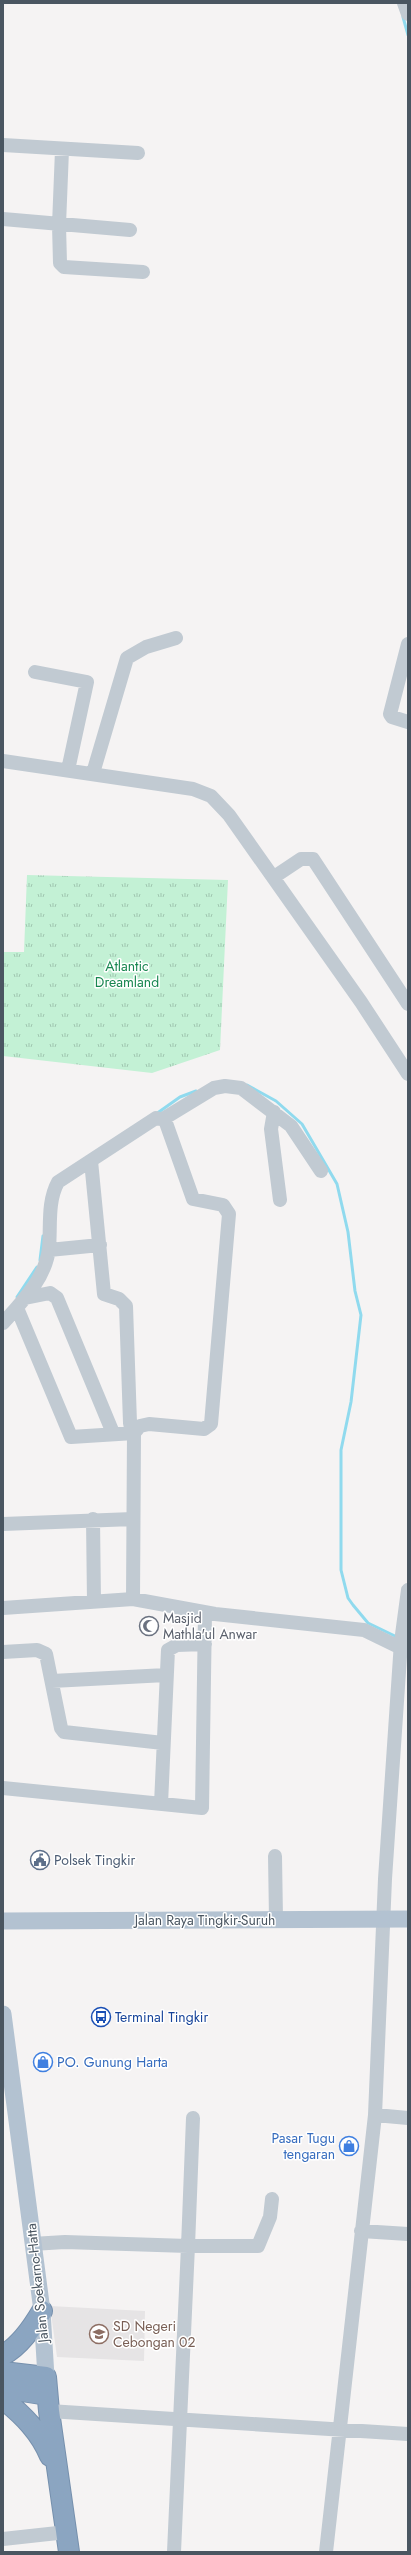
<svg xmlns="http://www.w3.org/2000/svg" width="411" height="2555" font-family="Jost,sans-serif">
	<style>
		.education { fill: #e6e4e5 }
		.park { fill: url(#park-tufts) }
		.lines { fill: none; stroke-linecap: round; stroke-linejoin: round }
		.stream { stroke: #90daee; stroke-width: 3 }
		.highway-casing { stroke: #7690ad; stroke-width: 22 }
		.minor { stroke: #c1cad2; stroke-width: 14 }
		.major { stroke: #b3c2d1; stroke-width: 17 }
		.highway { stroke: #8ba5c1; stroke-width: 20 }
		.labels { text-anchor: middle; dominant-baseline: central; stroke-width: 3; stroke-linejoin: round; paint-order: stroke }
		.park-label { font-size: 14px; fill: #17864f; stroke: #fff }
		.worship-label { font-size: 14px; fill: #5b616d; stroke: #fff; text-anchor: start }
		.service-label { font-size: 14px; fill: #4e5e75; stroke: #fff; text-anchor: start }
		.street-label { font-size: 14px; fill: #4a5661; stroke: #fff }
		.transit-label { font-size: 14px; fill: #164399; stroke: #fff; text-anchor: start }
		.shop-label { font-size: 14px; fill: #366cbe; stroke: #fff; text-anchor: start }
		.education-label { font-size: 14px; fill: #785e54; stroke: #fff; text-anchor: start }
	</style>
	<defs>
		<pattern id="park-tufts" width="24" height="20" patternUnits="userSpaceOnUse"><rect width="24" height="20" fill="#c3f1d5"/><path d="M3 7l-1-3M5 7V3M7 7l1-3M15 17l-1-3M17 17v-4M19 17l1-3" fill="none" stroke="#a0c6b0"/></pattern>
	</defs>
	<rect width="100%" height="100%" fill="#f5f3f3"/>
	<path class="education" d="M50,2306L145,2311L144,2361L57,2357Z"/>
	<path class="park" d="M27,875L228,880L220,1050L152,1073L3,1056V952H24Z"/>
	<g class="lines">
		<path class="stream" d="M403,17L408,35
			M247,1085L276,1101L302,1124L337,1184L348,1232L355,1291L361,1315L351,1402L341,1450V1570L348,1598L353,1605L368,1623L397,1637
			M156,1114L180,1097L196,1091
			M40,1260L43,1236
			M17,1297L37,1267"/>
		<g class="highway-casing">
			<path id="highway" d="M3,2355C20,2346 32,2328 42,2311
				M3,2372L46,2377L49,2411L69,2552
				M3,2388L47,2395
				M3,2399C23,2415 40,2432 50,2456"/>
		</g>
		<path class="minor" d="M404,3L408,14
			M3,145L138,153
			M62,150L59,225L60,263L64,267L143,272
			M3,219L130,230
			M408,644L390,714L392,717L408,722
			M35,672L87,682L68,770
			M3,761L193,789L211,796L229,815L361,1002L408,1074
			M93,773L127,658L146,647L176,638
			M274,877L301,859H313L408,1004
			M274,1112L271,1129L280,1200
			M163,1119L214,1088L225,1086L241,1088L291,1126L321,1171
			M91,1161L104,1294L119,1299L126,1306L130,1423L132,1433
			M49,1250L100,1245
			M25,1298L50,1293L57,1298L113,1433
			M17,1308L71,1437L134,1433
			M3,1323C22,1302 46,1278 49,1248C51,1227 47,1202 58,1182L156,1118L165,1120L193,1199L223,1205L229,1214L211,1424L204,1429L149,1424L140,1426L134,1433L133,1599
			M93,1519L94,1602
			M3,1524L133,1519
			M3,1608L133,1599L215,1614L364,1630L401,1648
			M3,1652L37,1650L46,1654L61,1728L64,1732L163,1743
			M52,1681L166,1675
			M3,1788L202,1808L205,1613
			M161,1804L168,1650L177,1645L205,1644
			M275,1856L276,1919
			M375,2115L408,2118
			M193,2118L188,2246H258L270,2217L272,2199
			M361,2231L408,2234
			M32,2244L65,2242L188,2246L174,2552
			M49,2411L408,2434
			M3,2539L67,2532
			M326,2552L375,2115L385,1879L401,1642L408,1590"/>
		<path class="major" d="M3,1921L408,1919
			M3,2014L42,2311L46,2377"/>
		<use href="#highway" class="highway"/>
	</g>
	<defs>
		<g id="mosque-ring" transform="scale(1)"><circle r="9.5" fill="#fff" stroke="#6b7280" stroke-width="1.5"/><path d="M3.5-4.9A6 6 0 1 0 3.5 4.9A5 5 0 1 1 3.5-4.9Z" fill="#6b7280"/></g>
		<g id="civic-ring" transform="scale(1)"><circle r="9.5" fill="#fff" stroke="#5c6f8a" stroke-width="1.5"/><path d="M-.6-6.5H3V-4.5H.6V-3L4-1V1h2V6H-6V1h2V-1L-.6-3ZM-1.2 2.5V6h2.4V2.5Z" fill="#5c6f8a"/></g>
		<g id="bus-ring" transform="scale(1)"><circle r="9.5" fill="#fff" stroke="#1a4fb4" stroke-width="1.5"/><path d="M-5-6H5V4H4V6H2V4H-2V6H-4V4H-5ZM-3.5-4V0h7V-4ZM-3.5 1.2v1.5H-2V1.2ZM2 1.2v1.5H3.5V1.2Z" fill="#1a4fb4"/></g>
		<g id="shop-ring" transform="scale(1)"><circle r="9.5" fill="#fff" stroke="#3f7fe0" stroke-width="1.5"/><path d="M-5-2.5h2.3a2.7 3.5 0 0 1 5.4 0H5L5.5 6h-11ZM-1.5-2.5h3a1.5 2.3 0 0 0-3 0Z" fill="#3f7fe0"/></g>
		<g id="school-ring" transform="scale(1)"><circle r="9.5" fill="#fff" stroke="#8d6e63" stroke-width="1.5"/><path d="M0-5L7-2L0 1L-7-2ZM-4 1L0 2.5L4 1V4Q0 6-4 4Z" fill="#8d6e63"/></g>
	</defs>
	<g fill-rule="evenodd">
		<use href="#mosque-ring" x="149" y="1626"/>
		<use href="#civic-ring" x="40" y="1860"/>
		<use href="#bus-ring" x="101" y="2017"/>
		<use href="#shop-ring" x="43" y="2062"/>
		<use href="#shop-ring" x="349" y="2146"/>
		<use href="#school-ring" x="99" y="2334"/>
	</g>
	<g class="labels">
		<g class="park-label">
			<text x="127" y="966">Atlantic<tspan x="127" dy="16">Dreamland</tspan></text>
		</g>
		<g class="worship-label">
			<text x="163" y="1618">Masjid<tspan x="163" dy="16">Mathla'ul Anwar</tspan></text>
		</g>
		<g class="service-label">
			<text x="54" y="1860">Polsek Tingkir</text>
		</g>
		<g class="street-label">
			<text x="205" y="1920">Jalan Raya Tingkir-Suruh</text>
			<text transform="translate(37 2283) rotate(-96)">Jalan Soekarno-Hatta</text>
		</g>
		<g class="transit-label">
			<text x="115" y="2017">Terminal Tingkir</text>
		</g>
		<g class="shop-label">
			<text x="57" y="2062">PO. Gunung Harta</text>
			<text x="335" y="2138" text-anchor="end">Pasar Tugu<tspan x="335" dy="16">tengaran</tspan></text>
		</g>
		<g class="education-label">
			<text x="113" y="2326">SD Negeri<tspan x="113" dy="16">Cebongan 02</tspan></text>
		</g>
	</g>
	<rect width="411" height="2555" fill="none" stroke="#4a5661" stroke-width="8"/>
</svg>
